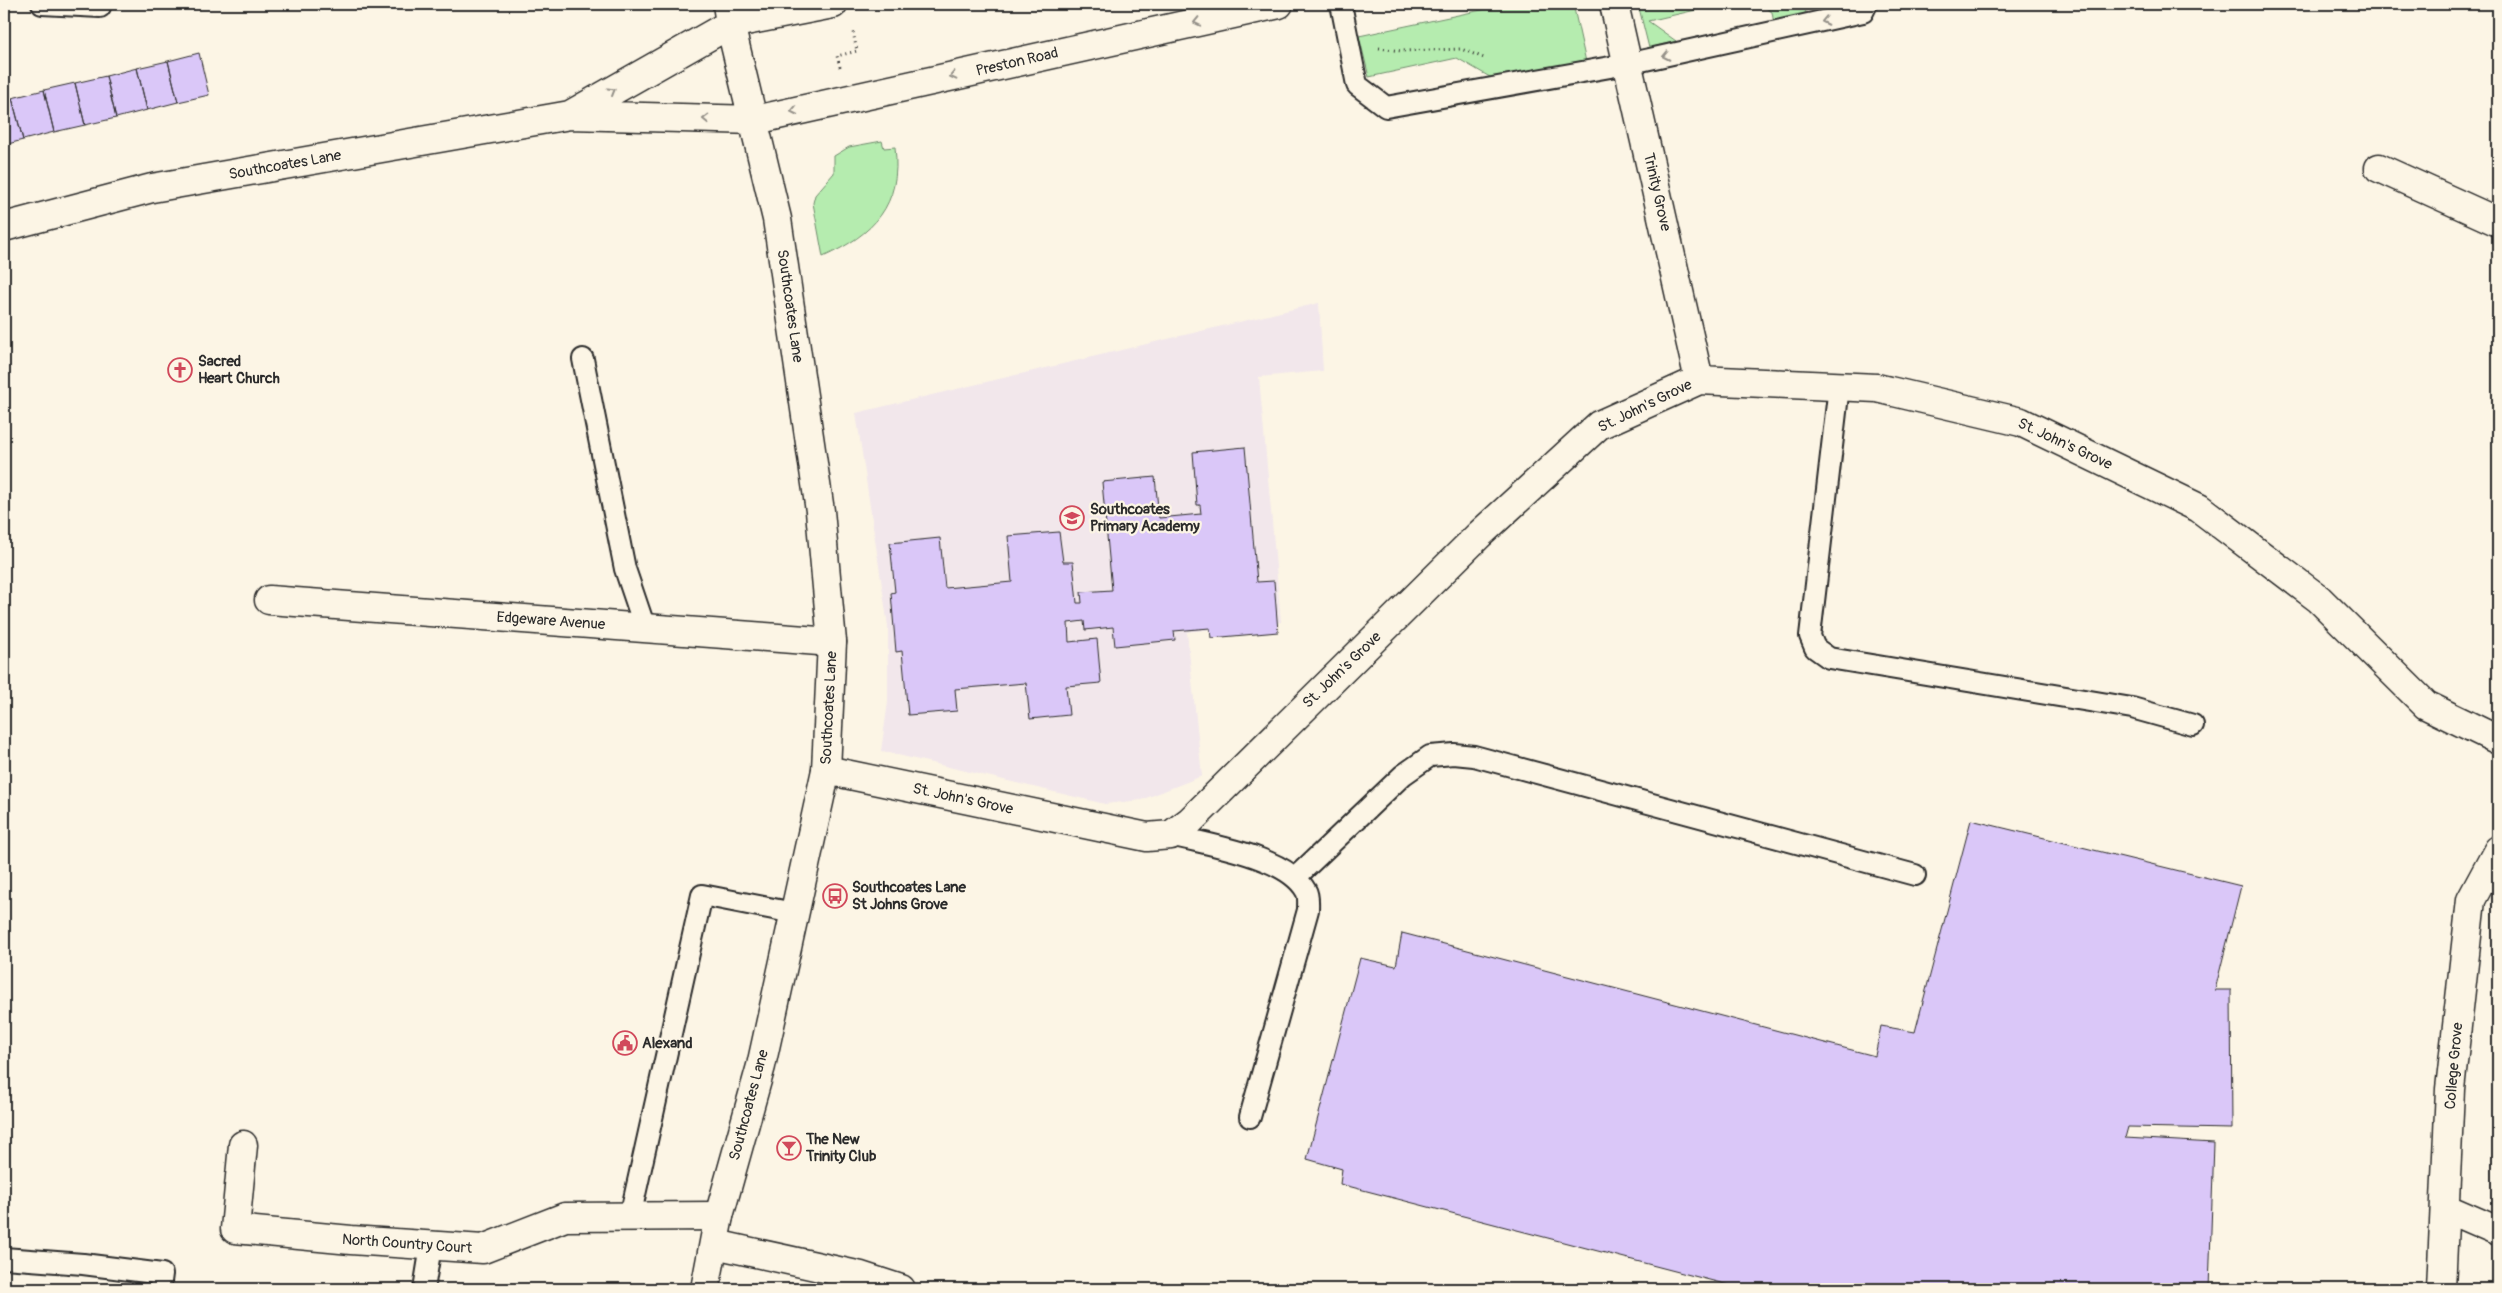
<svg xmlns="http://www.w3.org/2000/svg" width="2502" height="1293" font-family="Pangolin,sans-serif">
	<style>
		.built { fill: #f2e7eb }
		.green { fill: #b5ecaf; stroke: #708c6d }
		.building { fill: #dac7f8; stroke: #2b2b2b }
		.lines { fill: none; stroke-linecap: round; stroke-linejoin: round }
		.service-casing { stroke: #2b2b2b; stroke-width: 24 }
		.minor-casing { stroke: #2b2b2b; stroke-width: 31 }
		.tertiary-casing { stroke: #2b2b2b; stroke-width: 31 }
		.path { stroke: #2b2b2b; stroke-width: 3; stroke-dasharray: 1 4; stroke-linecap: butt }
		.service { stroke: #fcf5e5; stroke-width: 20 }
		.minor { stroke: #fcf5e5; stroke-width: 28 }
		.tertiary { stroke: #fcf5e5; stroke-width: 28 }
		.oneway { stroke: #949088 }
		.labels { text-anchor: middle; dominant-baseline: central; stroke-width: 4.5; stroke-linejoin: round; paint-order: stroke }
		.street-label { font-size: 15px; fill: #2b2b2b; stroke: #fcf5e5 }
		.poi-label { font-size: 15px; font-weight: bold; fill: #2b2b2b; stroke: #fcf5e5; text-anchor: start }
	</style>
	<rect width="100%" height="100%" fill="#fcf5e5"/>
	<filter id="ink" filterUnits="userSpaceOnUse"><feTurbulence type="fractalNoise" baseFrequency=".02" numOctaves="2"/><feDisplacementMap in="SourceGraphic" scale="10" xChannelSelector="R" yChannelSelector="G"/><feConvolveMatrix kernelMatrix="1 2 1 2 8 2 1 2 1" color-interpolation-filters="sRGB"/></filter>
	<g filter="url(#ink)">
		<path class="built" d="M1319,303L1323,371L1259,377L1281,622L1187,632L1202,776L1141,800L1105,804L881,751L888,702V626L856,413Z"/>
		<path class="green" d="M1510,4H1573L1586,62L1495,80L1457,58L1369,77L1359,36Z
			M1638,4H1722L1648,21L1676,41L1649,48Z
			M1760,4H1813L1808,7L1802,19L1774,24L1772,12Z
			M882,141L884,148L895,147C902,205 874,234 823,257L813,203L815,195L834,173V156L849,147Z"/>
		<path class="building" d="M199,53L209,95L178,102L168,61Z
			M168,61L178,102L147,110L137,68Z
			M137,68L147,110L116,118L106,76Z
			M106,76L116,118L85,125L75,83Z
			M75,83L85,125L54,132L44,90Z
			M44,90L54,132L23,140L12,98Z
			M12,98L23,140L4,145V100Z
			M1245,447L1257,582L1274,581L1278,632L1211,638L1210,628L1174,631L1175,640L1115,646L1113,627L1085,630L1084,621L1068,623L1069,642L1097,639L1101,683L1066,686L1069,715L1030,719L1026,683L955,689L957,711L908,715L902,651L896,652L891,593L895,592L890,543L940,538L945,588L1012,582L1008,536L1059,532L1063,562H1073L1077,603H1082L1081,592L1112,590L1102,482L1155,477L1159,518L1201,514L1200,505H1197L1193,452Z
			M1971,820L2241,886L2215,990H2231L2232,1129L2128,1127L2125,1138L2214,1143L2209,1289H1744L1340,1184L1342,1169L1307,1159L1360,958L1396,966L1402,933L1875,1056L1881,1026L1915,1032Z"/>
		<g class="lines">
			<g class="service-casing">
				<path id="service" d="M42,4L100,7
					M1341,4L1357,85L1386,107L1627,64L1863,12L1867,4
					M583,359L625,569L645,628
					M1839,386L1810,636L1815,648L1829,658L2132,708L2193,725
					M1171,835C1208,845 1287,856 1306,891C1309,896 1308,904 1308,910L1250,1117
					M1296,877L1403,775L1430,756L1454,754L1474,756L1915,875
					M630,1217L702,895L794,913
					M4,1258L83,1264L162,1274L160,1289
					M424,1289L431,1246"/>
			</g>
			<g class="minor-casing">
				<path id="minor" d="M727,4L730,24
					M1614,4L1699,380
					M2379,168L2498,222
					M269,600L832,642
					M826,770L1147,837L1171,835L1190,821L1480,534L1599,425L1699,380L1877,388L2021,422L2199,508L2319,599L2426,705L2498,740
					M243,1145L235,1229L351,1240L483,1249L565,1217L719,1216
					M2445,1208L2498,1231
					M715,1244L861,1276L901,1289
					M2441,1289L2450,1089L2471,900L2498,850"/>
			</g>
			<g class="tertiary-casing">
				<path id="tertiary" d="M570,115L730,24L833,4
					M4,227L152,188L570,115L755,120L1279,4
					M705,1289L719,1216L761,1066L826,770L832,642L820,511L777,219L730,24"/>
			</g>
			<path class="path" d="M1379,48L1401,51L1461,49L1484,58
				M840,67L837,56L857,51L853,32"/>
			<use href="#service" class="service"/>
			<use href="#minor" class="minor"/>
			<use href="#tertiary" class="tertiary"/>
		</g>
		<defs><path id="oneway-chevron" d="M-2-3.5L2.5 0L-2 3.5" fill="none" stroke-width="1.6" stroke-linecap="round" stroke-linejoin="round" transform="scale(1.25)"/></defs>
		<g class="oneway">
			<use href="#oneway-chevron" transform="translate(1825 21) rotate(168)"/>
			<use href="#oneway-chevron" transform="translate(1197 22) rotate(167)"/>
			<use href="#oneway-chevron" transform="translate(1666 56) rotate(168)"/>
			<use href="#oneway-chevron" transform="translate(953 76) rotate(167)"/>
			<use href="#oneway-chevron" transform="translate(612 91) rotate(-30)"/>
			<use href="#oneway-chevron" transform="translate(794 111) rotate(168)"/>
			<use href="#oneway-chevron" transform="translate(706 119) rotate(-179)"/>
		</g>
	</g>
	<defs>
		<g id="church-ring" transform="scale(1.25)"><circle r="9.5" fill="#fcf5e5" stroke="#d1495b" stroke-width="1.5"/><path d="M-1.2-6h2.4v3.5h3.3v2.4h-3.3V6h-2.4V-.1h-3.3v-2.4h3.3Z" fill="#d1495b"/></g>
		<g id="school-ring" transform="scale(1.25)"><circle r="9.5" fill="#fcf5e5" stroke="#d1495b" stroke-width="1.5"/><path d="M0-5L7-2L0 1L-7-2ZM-4 1L0 2.5L4 1V4Q0 6-4 4Z" fill="#d1495b"/></g>
		<g id="bus-ring" transform="scale(1.25)"><circle r="9.5" fill="#fcf5e5" stroke="#d1495b" stroke-width="1.5"/><path d="M-5-6H5V4H4V6H2V4H-2V6H-4V4H-5ZM-3.5-4V0h7V-4ZM-3.5 1.2v1.5H-2V1.2ZM2 1.2v1.5H3.5V1.2Z" fill="#d1495b"/></g>
		<g id="civic-ring" transform="scale(1.25)"><circle r="9.5" fill="#fcf5e5" stroke="#d1495b" stroke-width="1.5"/><path d="M-.6-6.5H3V-4.5H.6V-3L4-1V1h2V6H-6V1h2V-1L-.6-3ZM-1.2 2.5V6h2.4V2.5Z" fill="#d1495b"/></g>
		<g id="bar-ring" transform="scale(1.25)"><circle r="9.5" fill="#fcf5e5" stroke="#d1495b" stroke-width="1.5"/><path d="M-6-5H6L.8 .8V4.5H3.5V6h-7V4.5H-.8V.8Z" fill="#d1495b"/></g>
	</defs>
	<g fill-rule="evenodd">
		<use href="#church-ring" x="180" y="370"/>
		<use href="#school-ring" x="1072" y="518"/>
		<use href="#bus-ring" x="835" y="896"/>
		<use href="#civic-ring" x="625" y="1043"/>
		<use href="#bar-ring" x="789" y="1148"/>
	</g>
	<g class="labels">
		<g class="street-label">
			<text transform="translate(1017 62) rotate(-13)">Preston Road</text>
			<text transform="translate(285 165) rotate(-10)">Southcoates Lane</text>
			<text transform="translate(1657 192) rotate(77)">Trinity Grove</text>
			<text transform="translate(790 306) rotate(82)">Southcoates Lane</text>
			<text transform="translate(1645 406) rotate(-26)">St. John's Grove</text>
			<text transform="translate(2065 444) rotate(25)">St. John's Grove</text>
			<text transform="translate(551 621) rotate(4)">Edgeware Avenue</text>
			<text transform="translate(1342 670) rotate(-44)">St. John's Grove</text>
			<text transform="translate(829 708) rotate(-87)">Southcoates Lane</text>
			<text transform="translate(963 799) rotate(12)">St. John's Grove</text>
			<text transform="translate(2454 1066) rotate(-85)">College Grove</text>
			<text transform="translate(749 1105) rotate(-75)">Southcoates Lane</text>
			<text transform="translate(407 1244) rotate(4)">North Country Court</text>
		</g>
		<g class="poi-label">
			<text x="198" y="361">Sacred<tspan x="198" dy="17">Heart Church</tspan></text>
			<text x="1090" y="509">Southcoates<tspan x="1090" dy="17">Primary Academy</tspan></text>
			<text x="852" y="887">Southcoates Lane<tspan x="852" dy="17">St Johns Grove</tspan></text>
			<text x="642" y="1043">Alexand</text>
			<text x="806" y="1139">The New<tspan x="806" dy="17">Trinity Club</tspan></text>
		</g>
	</g>
	<rect width="2502" height="1293" fill="none" stroke="#fcf5e5" stroke-width="20"/>
	<rect x="10" y="10" width="2482" height="1273" fill="none" stroke="#2b2b2b" stroke-width="2" filter="url(#ink)"/>
</svg>
